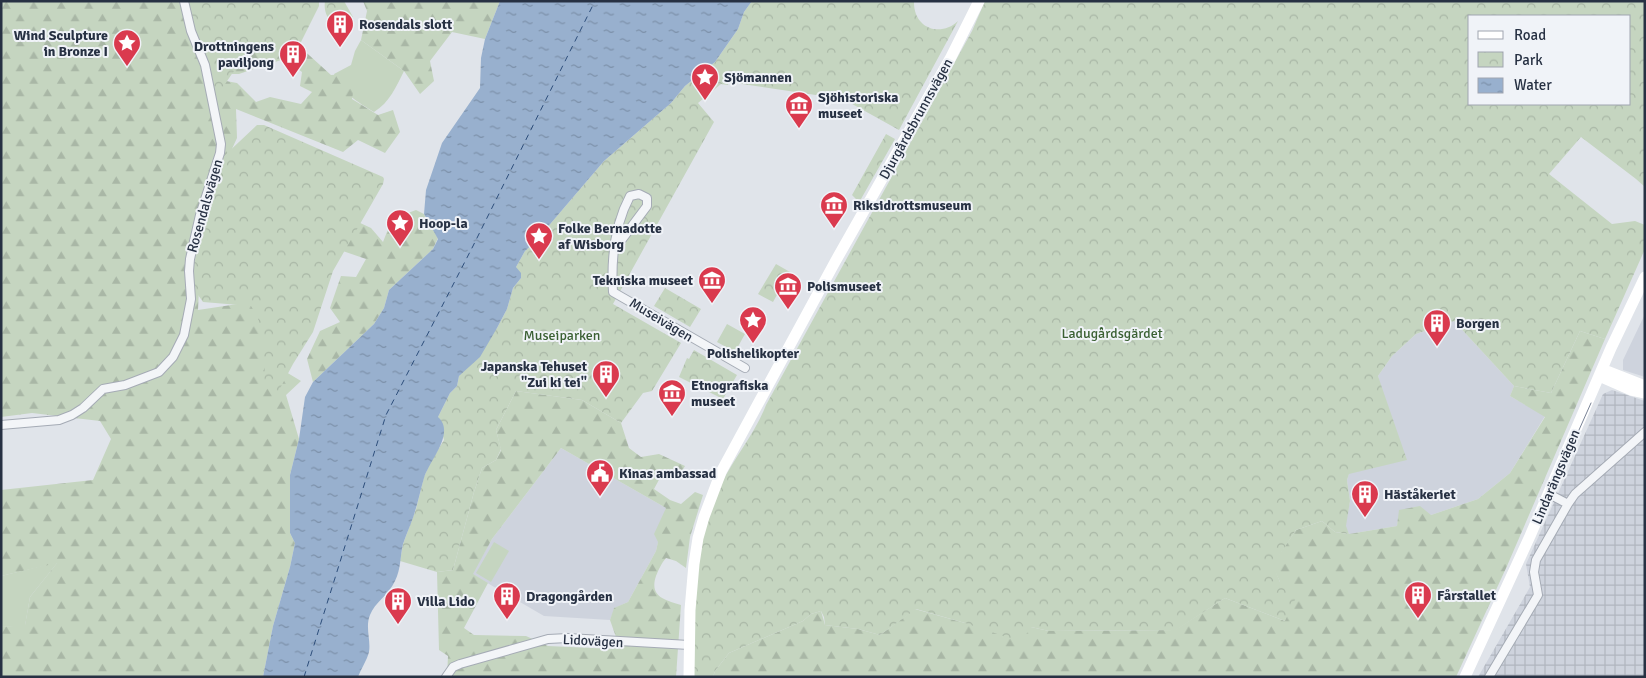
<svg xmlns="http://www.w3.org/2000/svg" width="1646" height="678" font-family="Signika,sans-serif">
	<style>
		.built { fill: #ced3dd }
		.industrial { fill: url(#industrial-grid) }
		.green { fill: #c5d5c0 }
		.forest { fill: url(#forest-firs); fill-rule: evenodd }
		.park { fill: url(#park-crowns); fill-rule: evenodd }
		.water { fill: url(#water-ripples) }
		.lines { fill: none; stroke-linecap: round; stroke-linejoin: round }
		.ferry { stroke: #2d4e7b; stroke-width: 1; stroke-dasharray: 6 5; stroke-linecap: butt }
		.street-casing { stroke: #a5abb5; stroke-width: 10 }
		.street { stroke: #f3f5f8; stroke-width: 8 }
		.secondary { stroke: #fff; stroke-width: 11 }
		.tram { stroke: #788295; stroke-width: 1 }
		.labels { text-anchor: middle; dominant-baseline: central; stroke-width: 4; stroke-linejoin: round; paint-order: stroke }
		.poi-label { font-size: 14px; font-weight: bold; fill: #273143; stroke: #f0f3f8; text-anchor: start }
		.street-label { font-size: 14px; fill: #273143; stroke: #f0f3f8 }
		.park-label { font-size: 14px; fill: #3a6033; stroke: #f0f3f8 }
	</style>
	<defs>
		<pattern id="industrial-grid" width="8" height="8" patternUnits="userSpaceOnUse" patternTransform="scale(1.25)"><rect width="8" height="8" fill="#ced3dd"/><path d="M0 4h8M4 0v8" fill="none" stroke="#b1b6bf"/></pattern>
		<pattern id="forest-firs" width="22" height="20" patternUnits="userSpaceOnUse" patternTransform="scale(1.25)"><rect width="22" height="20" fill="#c5d5c0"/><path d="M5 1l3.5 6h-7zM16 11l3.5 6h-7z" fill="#a9b7a6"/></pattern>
		<pattern id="park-crowns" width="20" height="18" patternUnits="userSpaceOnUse" patternTransform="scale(1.25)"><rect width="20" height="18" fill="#c5d5c0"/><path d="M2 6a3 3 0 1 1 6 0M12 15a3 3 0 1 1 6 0" fill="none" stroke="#a9b7a6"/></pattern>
		<pattern id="water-ripples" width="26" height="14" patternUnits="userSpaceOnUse" patternTransform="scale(1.25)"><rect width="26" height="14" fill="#98b0ce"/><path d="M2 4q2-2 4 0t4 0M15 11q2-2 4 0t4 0" fill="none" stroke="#7c90a9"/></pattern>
	</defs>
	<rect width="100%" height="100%" fill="#e0e4ea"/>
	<path class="built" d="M1645,314V377L1623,370V360Z
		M1454,321L1514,386L1510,396L1545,416L1510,473L1478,499L1431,515L1400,510L1397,526L1349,534L1345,526L1350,501L1347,480L1379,380L1378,376L1392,356L1416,334Z
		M561,448L666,508L656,551L628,602L615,608L610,620L544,616L472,574L492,539Z"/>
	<path class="industrial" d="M1612,390L1645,401V677H1478L1530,587L1526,564L1603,394Z"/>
	<path class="green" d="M361,40L404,71C396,87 390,102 374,112C359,103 339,91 334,74L351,65L355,51Z
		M727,324L745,334L735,352L717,342Z
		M494,542L509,551L491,582L476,573Z
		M58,562L30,597L25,626L1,627V576Z"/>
	<path class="forest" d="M1,1H223L299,46L331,75L346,74L355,82L352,99L378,115L393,110L400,132L385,153L358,140L343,152L236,109L237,138L215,186L200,267L198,310L277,298L276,366L301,381L286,395L299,439L290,475V533L295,543L290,567L273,626L263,677H1V627L25,625L30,597L57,563L1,576V490L93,480L111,439L100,421L32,413L1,417ZM284,59L302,72L300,86L312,92L301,104L270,97L256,102L237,83L226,81L228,74H239Z
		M363,1H500L485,39L452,32L430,61L434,81L420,94L404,71L361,40L367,11Z
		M416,210L424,214L438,238L433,249L389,290L384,308L374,324L313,382L307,359L320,331L340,322L330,308L341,276L356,277L366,259L337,249L358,222L371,228L383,242L392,219Z
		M1580,331L1605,339L1507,566L1456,677H713L715,671L729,653L803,621L811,614L821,611L825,625L858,629L880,635L915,609L965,623L1031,627L1049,631L1175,630L1225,598L1285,621L1280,582L1272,565L1296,530L1322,521L1335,532L1349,534L1397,526L1399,510L1420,506L1431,515L1478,499L1510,473L1545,417L1510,396L1514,386L1551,393Z
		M516,391L582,400L621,423L629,448L641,457L659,454L685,466L679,476L670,473L661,476L654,489L670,500L681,504L695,492L703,495L690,537L686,568L676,561L666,558C661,564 659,569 656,576C649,597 665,600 681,605L676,677H447L448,656L439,650L437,572L453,570L474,492L482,468L496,460L501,450L496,430ZM561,448L666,508L654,534L658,542L656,551L628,602L614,608L610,620L616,637L614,649L548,646L526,636L474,635L464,628L488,583L473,574L492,539Z"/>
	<path class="park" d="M183,1H319V6L299,46C290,46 280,45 271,46C243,49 229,79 215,100Z
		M325,1H344L353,17L344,26C330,26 323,14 325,1Z
		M752,1H914C913,28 940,38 958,21L899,130L845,100L836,98L729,82L728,85L721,84L698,103L714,122L613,304L681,343L652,391L643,393L621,423L582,400L516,391L496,430L501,449L496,460L482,468L474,492L453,570L437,572L400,561L403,544L416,509L424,477L430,463L444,440L438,417L450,393L457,386L459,376L497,328L507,309L513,288L521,278L516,267L525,251L534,243L604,161L671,103L685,86L715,62L738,29L744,12Z
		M985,1H1645V187L1636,179L1581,137L1549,174L1612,224L1635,221L1645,225V249L1605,339L1580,331L1551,393L1514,386L1454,321L1416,334L1392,356L1378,376L1407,460L1349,474L1347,480L1350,501L1346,526L1349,534L1335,532L1322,521L1296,530L1273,565L1280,582L1300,589L1285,621L1225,598L1176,630L1049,631L1031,627L1021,642L965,623L916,609L880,635L858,629L825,625L824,617L821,611L811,614L803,621L729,653L715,671L713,677H693C694,644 692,610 696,577C699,547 708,513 721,485C734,457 755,434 766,405L972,31ZM1470,16H1630V104H1470Z
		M257,125H264L383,177L384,179L383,184L333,271L313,332L293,364L275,398L264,383L265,363L258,318L251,306L203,302L196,292L192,280L193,255L217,175L223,157Z
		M886,134L895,139L861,199L857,200L852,195Z
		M776,264L790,272L773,302L758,294Z
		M665,288L701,309L690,327L654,306Z
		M694,350L737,375L723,399L679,377L687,358L689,359Z"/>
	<path class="water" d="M500,1H752L744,12L738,29L715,62L685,86L671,103L604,161L534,243L525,251L516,267L521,273V278L513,288L507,309L497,328L480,357L459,376L457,386L450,393L438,417C456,433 429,461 424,478C421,488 419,498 416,508C413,520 407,532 403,544C400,557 401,569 395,581C388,596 375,602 370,615C365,627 371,640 369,652C367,660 361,669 358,677H263L273,626L290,567L295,543L290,533V475L299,439L305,397L313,382L374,324L384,308L389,290L433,249L438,239L424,214L426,190L442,143L480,88L481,58L485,39Z"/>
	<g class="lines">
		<path class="ferry" d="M304,677L386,415L473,246L595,1"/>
		<g class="street-casing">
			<path id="street" d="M614,250L647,206V198L639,194L630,196C614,226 611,259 613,292L745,368
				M1,425L59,420L72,415L83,408L103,389L125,385L159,372L173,357L184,335L191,299L189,271L190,259L200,215L220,153L221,144L205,65L191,31L184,1
				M1568,504L1575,494L1645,432
				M446,677L453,667L460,664L548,639L568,638L689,645
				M1489,677L1538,595L1534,572L1536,560L1568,504L1549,494"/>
		</g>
		<use href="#street" class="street"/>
		<path class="secondary" d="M1602,369L1645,386
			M1599,376L1631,390L1645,393
			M689,677L690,610L694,564L698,538L704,517L721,472L835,262L951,57L979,1
			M1465,677L1530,536L1611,348L1645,277"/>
		<path class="tram" d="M1575,439L1591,403"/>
	</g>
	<defs>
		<g id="building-pin" transform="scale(1.4375)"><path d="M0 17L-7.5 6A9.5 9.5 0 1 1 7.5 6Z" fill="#da3a4e" stroke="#f0f3f8"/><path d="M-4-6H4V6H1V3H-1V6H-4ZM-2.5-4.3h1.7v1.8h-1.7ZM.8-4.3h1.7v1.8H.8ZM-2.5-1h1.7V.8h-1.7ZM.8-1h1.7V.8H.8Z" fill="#fff"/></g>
		<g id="sight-pin" transform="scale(1.4375)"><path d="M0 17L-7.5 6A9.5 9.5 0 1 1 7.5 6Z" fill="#da3a4e" stroke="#f0f3f8"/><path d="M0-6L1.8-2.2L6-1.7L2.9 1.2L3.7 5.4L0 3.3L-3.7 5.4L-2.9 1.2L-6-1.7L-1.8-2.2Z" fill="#fff"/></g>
		<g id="museum-pin" transform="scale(1.4375)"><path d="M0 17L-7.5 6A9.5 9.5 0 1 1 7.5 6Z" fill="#da3a4e" stroke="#f0f3f8"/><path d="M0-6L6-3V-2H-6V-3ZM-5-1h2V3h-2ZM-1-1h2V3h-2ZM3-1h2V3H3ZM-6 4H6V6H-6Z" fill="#fff"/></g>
		<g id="civic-pin" transform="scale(1.4375)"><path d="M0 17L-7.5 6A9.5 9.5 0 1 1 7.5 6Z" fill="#da3a4e" stroke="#f0f3f8"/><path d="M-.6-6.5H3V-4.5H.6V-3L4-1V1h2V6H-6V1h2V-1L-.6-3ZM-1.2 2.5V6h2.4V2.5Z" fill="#fff"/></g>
	</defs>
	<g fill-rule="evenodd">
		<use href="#building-pin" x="340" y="24"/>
		<use href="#sight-pin" x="127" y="43"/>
		<use href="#building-pin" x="293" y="54"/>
		<use href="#sight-pin" x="705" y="77"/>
		<use href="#museum-pin" x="799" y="105"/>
		<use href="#museum-pin" x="834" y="205"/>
		<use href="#sight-pin" x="400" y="223"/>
		<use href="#sight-pin" x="539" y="236"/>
		<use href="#museum-pin" x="712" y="280"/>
		<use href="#museum-pin" x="788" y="286"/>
		<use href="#sight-pin" x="753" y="320"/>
		<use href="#building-pin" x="1437" y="323"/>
		<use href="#building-pin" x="606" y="374"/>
		<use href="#museum-pin" x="672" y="393"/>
		<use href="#civic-pin" x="600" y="473"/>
		<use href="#building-pin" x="1365" y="494"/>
		<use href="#building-pin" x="1418" y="595"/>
		<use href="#building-pin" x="507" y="596"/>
		<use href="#building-pin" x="398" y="601"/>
	</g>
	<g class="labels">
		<g class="poi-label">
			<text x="359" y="24">Rosendals slott</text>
			<text x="108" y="35" text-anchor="end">Wind Sculpture<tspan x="108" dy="16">in Bronze I</tspan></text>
			<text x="274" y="46" text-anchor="end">Drottningens<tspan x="274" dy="16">paviljong</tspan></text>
			<text x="724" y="77">Sjömannen</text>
			<text x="818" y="97">Sjöhistoriska<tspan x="818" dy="16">museet</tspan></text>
			<text x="853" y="205">Riksidrottsmuseum</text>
			<text x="419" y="223">Hoop-la</text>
			<text x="558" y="228">Folke Bernadotte<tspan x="558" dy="16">af Wisborg</tspan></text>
			<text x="693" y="280" text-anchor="end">Tekniska museet</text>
			<text x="807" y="286">Polismuseet</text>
			<text x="1456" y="323">Borgen</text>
			<text x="753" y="353" text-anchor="middle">Polishelikopter</text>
			<text x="587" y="366" text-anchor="end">Japanska Tehuset<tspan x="587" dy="16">"Zui ki tei"</tspan></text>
			<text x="691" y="385">Etnografiska<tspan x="691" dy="16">museet</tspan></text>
			<text x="619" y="473">Kinas ambassad</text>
			<text x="1384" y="494">Häståkeriet</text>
			<text x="1437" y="595">Fårstallet</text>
			<text x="526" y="596">Dragongården</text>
			<text x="417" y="601">Villa Lido</text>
		</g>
		<g class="street-label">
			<text transform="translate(916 119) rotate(-61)">Djurgårdsbrunnsvägen</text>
			<text transform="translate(205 206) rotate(-74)">Rosendalsvägen</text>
			<text transform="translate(661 320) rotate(31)">Museivägen</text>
			<text transform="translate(1556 477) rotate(-67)">Lindarängsvägen</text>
			<text transform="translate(593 641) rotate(3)">Lidovägen</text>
		</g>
		<g class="park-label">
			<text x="1112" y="333">Ladugårdsgärdet</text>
			<text x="562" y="335">Museiparken</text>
		</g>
	</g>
	<rect width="1646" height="678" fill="none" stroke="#273143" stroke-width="5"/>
	<rect x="1468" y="15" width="162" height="90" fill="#f0f3f8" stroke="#a0a5b0"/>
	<rect x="1478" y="31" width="25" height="8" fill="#ffffff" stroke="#a0a5b0"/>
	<text x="1514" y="40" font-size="15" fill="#273143">Road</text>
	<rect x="1478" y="52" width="25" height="15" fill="url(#park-crowns)" stroke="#a0a5b0"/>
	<text x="1514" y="65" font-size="15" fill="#273143">Park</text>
	<rect x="1478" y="78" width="25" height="15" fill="url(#water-ripples)" stroke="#a0a5b0"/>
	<text x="1514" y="90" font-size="15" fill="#273143">Water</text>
</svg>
